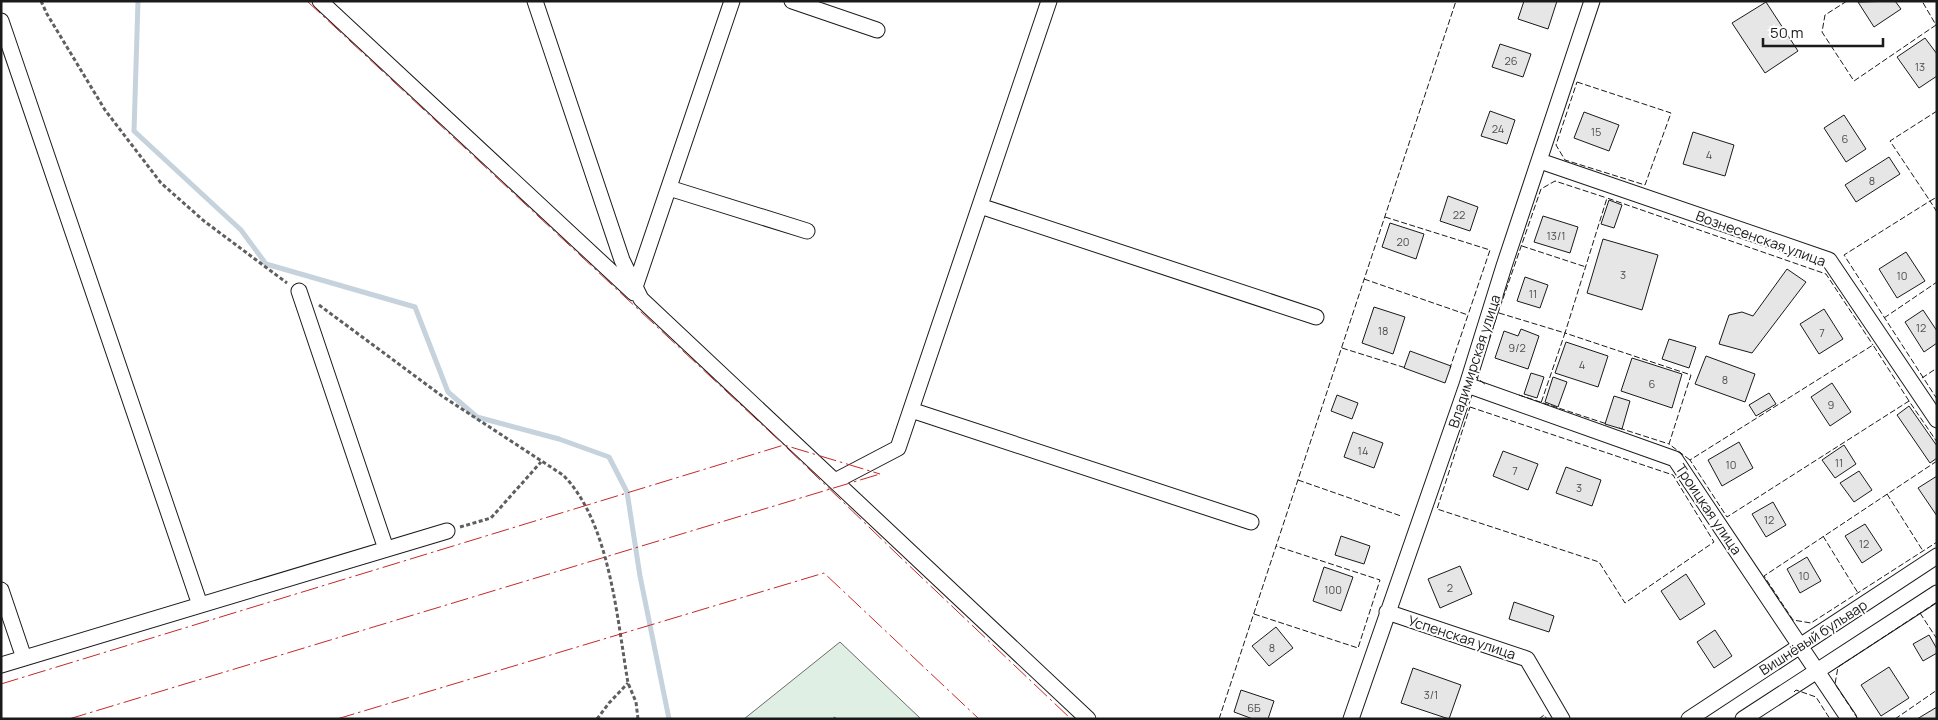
<svg xmlns="http://www.w3.org/2000/svg" width="1938" height="720" font-family="Manrope,sans-serif">
	<style>
		.green { fill: #e0efe3; stroke: #6a6a6a }
		.lines { fill: none; stroke-linecap: round; stroke-linejoin: round }
		.stream { stroke: #c6d2dc; stroke-width: 5 }
		.building { fill: #e6e6e6; stroke: #1a1a1a }
		.street-casing { stroke: #1a1a1a; stroke-width: 17 }
		.path { stroke: #5f5f5f; stroke-width: 3; stroke-dasharray: 4 2.5; stroke-linecap: butt }
		.street { stroke: #fff; stroke-width: 15 }
		.fence { stroke: #1a1a1a; stroke-width: 1; stroke-dasharray: 6 2.5; stroke-linecap: butt }
		.power { stroke: #c62828; stroke-width: 1; stroke-dasharray: 18 4 2.5 4; stroke-linecap: butt }
		.labels { text-anchor: middle; dominant-baseline: central; stroke-width: 4; stroke-linejoin: round; paint-order: stroke }
		.number-label { font-size: 11px; fill: #4d4d4d }
		.street-label { font-size: 14px; fill: #1a1a1a; stroke: #fff }
	</style>
	<rect width="100%" height="100%" fill="#fff"/>
	<path class="green" d="M840,642L921,719H836L835,717L832,719H744Z"/>
	<g class="lines">
		<path class="stream" d="M138,1L134,131L241,230L266,264L415,307L448,392L477,417L559,439L609,457L627,492L640,576L669,719"/>
	</g>
	<path class="building" d="M1524,1H1557L1548,29L1518,19Z
		M1895,1L1901,9L1874,27L1858,2Z
		M1766,2L1798,51L1765,73L1732,23Z
		M1925,38L1937,54V76L1919,88L1897,57Z
		M1500,44L1531,54L1523,77L1492,67Z
		M1490,111L1515,120L1507,144L1481,136Z
		M1584,112L1619,125L1609,151L1574,138Z
		M1844,115L1866,149L1846,162L1824,128Z
		M1693,132L1734,145L1725,176L1683,164Z
		M1889,157L1900,174L1856,202L1845,185Z
		M1448,196L1478,207L1470,231L1440,221Z
		M1609,200L1622,205L1614,228L1601,224Z
		M1543,216L1578,227L1570,253L1534,242Z
		M1390,223L1424,234L1416,259L1382,247Z
		M1603,239L1658,255L1642,310L1587,293Z
		M1906,252L1925,281L1897,298L1879,269Z
		M1787,269L1806,282L1752,353L1719,344L1729,315L1742,312L1753,316Z
		M1525,277L1548,285L1540,308L1517,301Z
		M1374,307L1405,317L1393,354L1362,343Z
		M1824,309L1843,339L1819,354L1800,324Z
		M1923,310L1937,331V343L1924,352L1905,322Z
		M1521,329L1539,336L1528,369L1495,358L1504,331L1518,336Z
		M1669,339L1696,347L1689,368L1662,359Z
		M1566,342L1608,356L1598,387L1555,373Z
		M1410,351L1451,366L1445,383L1404,368Z
		M1706,356L1755,374L1745,402L1695,384Z
		M1632,358L1682,374L1672,408L1621,391Z
		M1531,373L1544,377L1537,398L1524,394Z
		M1553,377L1567,382L1558,407L1545,402Z
		M1832,383L1851,412L1830,426L1811,397Z
		M1769,393L1776,404L1756,416L1749,405Z
		M1337,395L1358,403L1352,419L1331,411Z
		M1614,396L1630,401L1622,429L1605,424Z
		M1909,406L1937,446V458L1930,463L1897,415Z
		M1353,432L1383,443L1374,468L1344,457Z
		M1739,442L1753,468L1722,486L1708,460Z
		M1844,445L1856,464L1835,478L1822,460Z
		M1503,451L1538,464L1528,490L1493,476Z
		M1566,467L1601,480L1592,506L1556,493Z
		M1859,471L1872,490L1854,502L1840,483Z
		M1937,476V516L1918,488Z
		M1773,502L1786,525L1766,537L1752,514Z
		M1865,524L1882,550L1862,563L1845,536Z
		M1341,536L1370,546L1364,564L1335,555Z
		M1807,557L1821,581L1800,593L1787,569Z
		M1460,566L1472,594L1440,608L1428,579Z
		M1324,567L1353,577L1341,611L1313,601Z
		M1686,574L1705,604L1680,620L1661,591Z
		M1514,602L1554,616L1549,632L1509,619Z
		M1276,627L1293,648L1269,666L1252,646Z
		M1715,630L1732,656L1714,668L1697,642Z
		M1929,635L1937,649V653L1923,661L1913,644Z
		M1889,667L1909,698L1881,716L1861,685Z
		M1413,668L1461,685L1449,719L1401,703Z
		M1241,690L1274,701L1268,719H1253L1234,712Z
		M1937,707V719H1917Z"/>
	<g class="lines">
		<g class="street-casing">
			<path id="street" d="M320,1L634,293
				M535,1L622,260L641,299L1088,719
				M792,1L877,30
				M1,21L200,605
				M1540,161L1829,260L1937,420
				M669,188L807,231
				M980,206L1316,317
				M635,287L732,1
				M299,291L386,549
				M1467,385L1675,459L1849,719
				M911,410L1251,522
				M835,481L898,448L1049,1
				M1,590L24,658
				M1387,612L1527,659L1562,719
				M1,665L447,531
				M1351,719L1467,385L1504,266L1592,1
				M1689,719L1937,556
				M1743,719L1937,593"/>
		</g>
		<path class="path" d="M41,1L47,14L105,110L161,183L204,221L287,283
			M319,305L442,396L563,475C610,522 617,619 628,683L636,702L638,719
			M460,527L491,518L541,462
			M597,719L609,703L628,683"/>
		<use href="#street" class="street"/>
		<path class="fence" d="M1847,1L1825,15L1822,32L1854,81L1936,25L1922,1
			M1577,82L1671,113L1645,185L1565,160L1556,145Z
			M1937,111L1890,141L1930,201L1937,197
			M1937,212L1930,201L1844,255L1937,399
			M1385,217L1490,250L1468,315
			M1522,246L1586,267
			M1364,279L1468,315L1450,368
			M1499,313L1565,333L1541,403
			M1884,318L1937,282
			M1489,339L1541,189L1555,181L1607,198
			M1342,348L1406,368
			M1477,374L1476,377L1486,385
			M1922,378L1937,368
			M1519,395L1607,424
			M1909,401L1873,345L1690,460L1727,517L1909,401L1937,442
			M1470,407L1673,475L1714,542L1625,603L1599,562L1437,509Z
			M1619,428L1669,444
			M1690,460L1669,444L1691,375L1565,333L1607,198L1826,274L1873,345
			M1937,461L1764,576L1793,620L1811,623L1937,542
			M1298,480L1401,516
			M1887,494L1923,551
			M1823,536L1858,593
			M1920,613L1937,639
			M1254,614L1358,648L1380,580L1276,546
			M1794,692L1796,690L1816,697L1830,719
			M1219,719L1456,1
			M1539,719L1544,715L1547,719
			M1858,719L1835,684L1838,667L1937,602
			M1895,719L1937,690"/>
		<path class="power" d="M307,1L784,445L899,556L1071,719
			M1,684L784,445L880,474
			M69,719L880,474
			M337,719L824,573L979,719"/>
	</g>
	<g class="labels">
		<g class="number-label">
			<text x="1511" y="60">26</text>
			<text x="1920" y="66">13</text>
			<text x="1498" y="128">24</text>
			<text x="1596" y="131">15</text>
			<text x="1845" y="138">6</text>
			<text x="1709" y="154">4</text>
			<text x="1872" y="180">8</text>
			<text x="1459" y="214">22</text>
			<text x="1556" y="235">13/1</text>
			<text x="1403" y="241">20</text>
			<text x="1623" y="274">3</text>
			<text x="1902" y="275">10</text>
			<text x="1533" y="293">11</text>
			<text x="1921" y="327">12</text>
			<text x="1383" y="330">18</text>
			<text x="1822" y="332">7</text>
			<text x="1517" y="347">9/2</text>
			<text x="1582" y="364">4</text>
			<text x="1725" y="379">8</text>
			<text x="1652" y="383">6</text>
			<text x="1831" y="404">9</text>
			<text x="1363" y="450">14</text>
			<text x="1839" y="462">11</text>
			<text x="1731" y="464">10</text>
			<text x="1515" y="470">7</text>
			<text x="1579" y="487">3</text>
			<text x="1769" y="519">12</text>
			<text x="1864" y="543">12</text>
			<text x="1804" y="575">10</text>
			<text x="1450" y="587">2</text>
			<text x="1333" y="589">100</text>
			<text x="1272" y="647">8</text>
			<text x="1431" y="694">3/1</text>
			<text x="1254" y="707">6Б</text>
		</g>
		<g class="street-label">
			<text transform="translate(1761 238) rotate(20)">Вознесенская улица</text>
			<text transform="translate(1474 361) rotate(-72)">Владимирская улица</text>
			<text transform="translate(1709 509) rotate(56)">Троицкая улица</text>
			<text transform="translate(1462 637) rotate(18)">Успенская улица</text>
			<text transform="translate(1813 637) rotate(-33)">Вишнёвый бульвар</text>
		</g>
	</g>
	<rect width="1938" height="720" fill="none" stroke="#1a1a1a" stroke-width="5"/>
	<path d="M1763 38v8h120v-8" fill="none" stroke="#1a1a1a" stroke-width="2.5"/>
	<text x="1770" y="38" font-size="15" fill="#1a1a1a" stroke="#ffffff" stroke-width="4" paint-order="stroke">50 m</text>
</svg>
